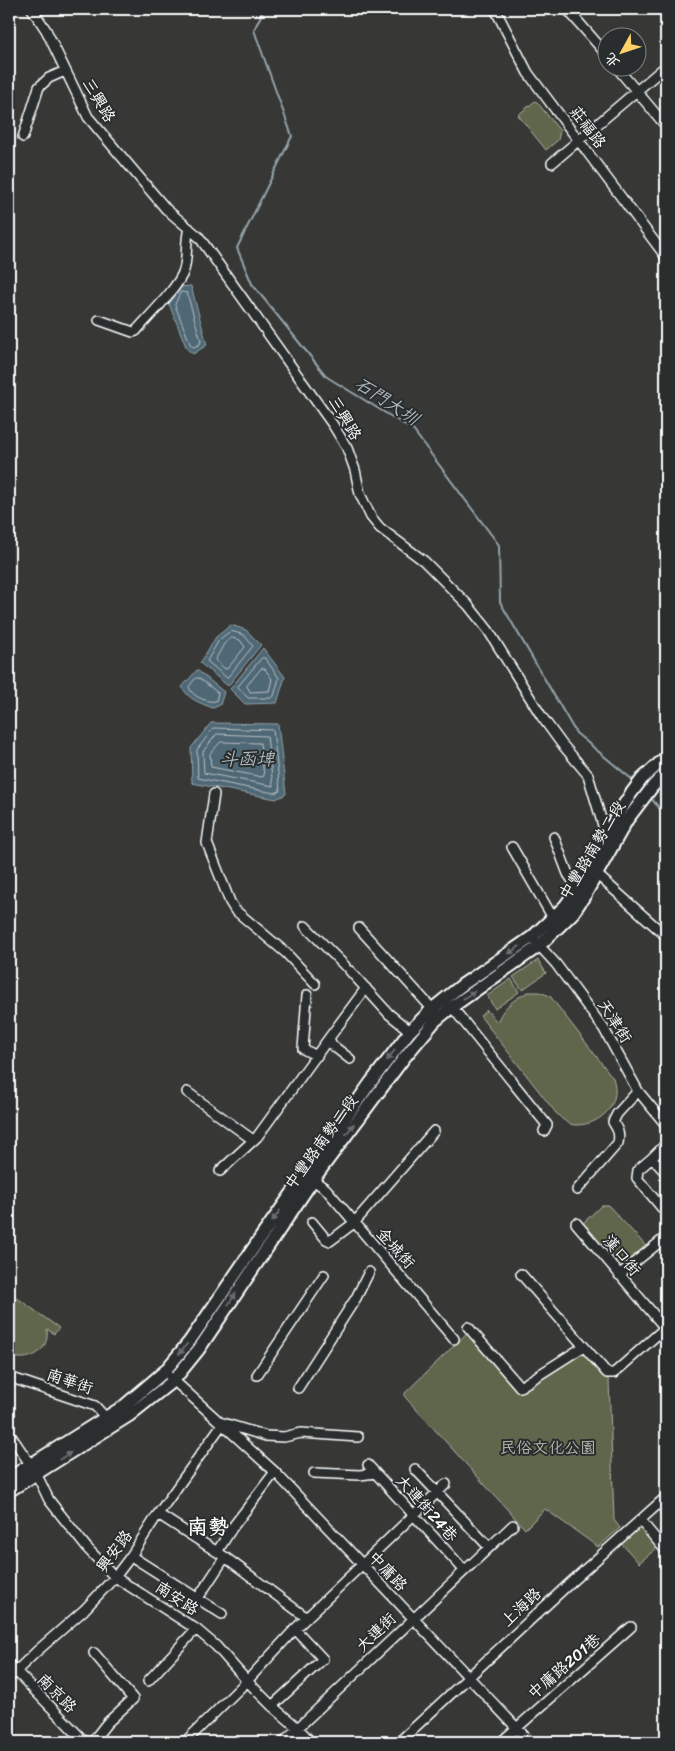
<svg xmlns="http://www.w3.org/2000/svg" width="675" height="1751" font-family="Sriracha,'LXGW WenKai TC',sans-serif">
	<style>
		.green { fill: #5f664c; stroke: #afb2a6 }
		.water { fill: #4f6774; stroke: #95a4ac }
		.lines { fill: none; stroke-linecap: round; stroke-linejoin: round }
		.shore { stroke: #b9c2c7; stroke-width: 1 }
		.stream { stroke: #95a4ac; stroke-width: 2 }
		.minor-casing { stroke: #fff; stroke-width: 12 }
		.major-casing { stroke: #fff; stroke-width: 15 }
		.minor { stroke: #2a2d2e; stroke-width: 9 }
		.major { stroke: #2a2d2e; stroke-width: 11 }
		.oneway { fill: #6a6c6d }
		.labels { text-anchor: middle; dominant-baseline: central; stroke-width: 4; stroke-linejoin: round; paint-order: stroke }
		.street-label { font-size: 16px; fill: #fff; stroke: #2a2d2e }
		.park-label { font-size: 16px; fill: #b7baae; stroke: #2a2d2e }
		.water-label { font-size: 18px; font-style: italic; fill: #b0bbc0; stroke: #2a2d2e }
		.district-label { font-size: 21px; font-weight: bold; fill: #fff; stroke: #2a2d2e }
	</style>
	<rect width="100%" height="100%" fill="#373836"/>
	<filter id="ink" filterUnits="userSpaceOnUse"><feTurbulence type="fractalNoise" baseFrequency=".02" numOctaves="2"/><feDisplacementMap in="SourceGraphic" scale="10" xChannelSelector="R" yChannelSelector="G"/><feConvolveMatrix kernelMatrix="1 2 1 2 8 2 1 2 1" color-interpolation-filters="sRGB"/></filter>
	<g filter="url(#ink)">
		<path class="green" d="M535,101L537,102L560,131L558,140L546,150L518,115Z
			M538,960L546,973L522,990L513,977Z
			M511,979L519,992L495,1009L487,996Z
			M528,992H539L550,996L613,1078C622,1103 602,1125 576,1125C568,1125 562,1119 556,1113L480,1016L487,1010L497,1022C504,1006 513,1000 528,992Z
			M602,1205H608L646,1246L621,1267L583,1223Z
			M9,1292L59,1328L54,1334L47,1329C50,1352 29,1363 9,1356Z
			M468,1332L519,1391L583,1352L609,1381L614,1520L620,1528L598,1547L545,1509L525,1529L405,1397V1393Z
			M640,1526L657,1548L639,1563L621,1543Z"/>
		<path class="water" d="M191,286L207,345L193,354L187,349L169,304L178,287Z
			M231,625L246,630L261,645L228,686L200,663L216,637Z
			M263,648L285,677L277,703L245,704L230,689Z
			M197,670L224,692L220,705L213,708C200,703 189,700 182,687Z
			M211,723L278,724L286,794L276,799L192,783L191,748Z"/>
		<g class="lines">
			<path class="shore" d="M181,292L187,293L201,341L200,344L194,347L191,346L175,305Z
				M231,631L244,635L253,646L227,678L207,661L219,640Z
				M232,638L240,640L245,647L228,668L225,669L215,660L224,644Z
				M262,658H265L279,678L274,696L272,698H248L238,687Z
				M262,668L265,669L272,679L269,691L250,692L247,686Z
				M196,678H199L218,693L216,701C207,703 191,696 189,687Z
				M214,728L273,730L280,791L274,793L198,778L197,750Z
				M217,734L267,736L273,786L204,773L203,752Z
				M221,742L260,743L264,776L262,777L211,767L210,754Z"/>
			<path class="stream" d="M264,9L254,30L292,136L237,248L252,284L327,377L413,430L499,545L500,602L576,733L634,781
				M650,797L666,816"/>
			<g class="minor-casing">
				<path id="minor" d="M32,9L46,30L88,117L166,209L199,237L333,425L347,448L355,470L360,494L371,517L380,528L424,561L468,605L488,630L542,717L561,743L588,775L607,839
					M495,9L528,73L666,257
					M567,9L608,56
					M664,9L666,12
					M617,68L666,126
					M23,137L39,87L49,78L65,71
					M552,163L666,66
					M99,320L133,332L136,331C149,316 179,287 184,270C188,256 185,242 189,228
					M214,794L207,843L230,902L235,910L286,953L315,984
					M554,837L568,874L578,888
					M512,847L553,918
					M593,871L666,936
					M305,926L345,966
					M359,928L436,1013
					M535,941L556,964L604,1029L638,1091L666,1125
					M350,971L389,1014L410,1031
					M307,995L303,1049L317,1056
					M452,1007L547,1125L544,1131
					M350,1059L332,1045L329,1038L366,988
					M187,1092L253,1140
					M666,1144L652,1158L638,1170L637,1178L666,1213
					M652,1158L666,1173
					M220,1171L257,1137L329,1038
					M313,1180L326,1189L454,1339
					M577,1190L618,1143C620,1134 618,1130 613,1122L617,1114L638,1091
					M312,1222L326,1239L330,1241L354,1223L434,1131
					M576,1223L666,1329
					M521,1274L607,1373H614L666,1327
					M619,1275L666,1237
					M468,1327L520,1387L583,1347
					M257,1375L324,1275
					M9,1377L95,1406L106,1418L108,1422
					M170,1377L275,1472L530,1742
					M298,1388L356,1298L369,1272
					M9,1433L36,1473L49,1500L87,1548L115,1577L196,1629L216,1646L247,1681L272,1706L298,1728L311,1742
					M368,1465L464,1570
					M415,1469L489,1547
					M314,1473L360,1475L375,1473
					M158,1514L225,1557L307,1618
					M640,1520L666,1551
					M217,1552L232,1528L275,1472
					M131,1556L222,1614
					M198,1598L225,1557
					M9,1664L85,1742
					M9,1678L36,1652L84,1610L115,1577L131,1556L158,1514L223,1423L266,1436L284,1437L301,1433L358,1437
					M148,1681L196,1629
					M272,1706L323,1659L295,1629
					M92,1742L107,1723L133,1699L94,1653
					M185,1742L247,1681L295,1629L446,1484
					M283,1742L513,1525
					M399,1742L570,1583L666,1497
					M501,1742L631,1627"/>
			</g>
			<g class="major-casing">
				<path id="major" d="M9,1478L124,1406L165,1371L189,1342L263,1234L371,1082L410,1031L432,1009L462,985L532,937L565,906L578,888L618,814L630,795L642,779L666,757
					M9,1491L130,1415L174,1380L199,1349L313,1180L404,1058L435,1021L452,1007L539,946L573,913L585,895L627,820L653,786L666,773"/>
			</g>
			<use href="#minor" class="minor"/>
			<use href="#major" class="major"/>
		</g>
		<defs><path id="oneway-solid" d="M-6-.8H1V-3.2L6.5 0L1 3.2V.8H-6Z" transform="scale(1.25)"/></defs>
		<g class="oneway">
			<use href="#oneway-solid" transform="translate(514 950) rotate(146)"/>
			<use href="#oneway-solid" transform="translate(469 995) rotate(-34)"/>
			<use href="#oneway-solid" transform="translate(391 1055) rotate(127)"/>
			<use href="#oneway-solid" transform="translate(350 1129) rotate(-54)"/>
			<use href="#oneway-solid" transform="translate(276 1216) rotate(126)"/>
			<use href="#oneway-solid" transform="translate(232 1299) rotate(-57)"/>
			<use href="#oneway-solid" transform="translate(183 1349) rotate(129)"/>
			<use href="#oneway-solid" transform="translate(65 1456) rotate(-32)"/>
		</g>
	</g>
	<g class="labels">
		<g class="street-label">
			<text transform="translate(99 100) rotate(59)">三興路</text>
			<text transform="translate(588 127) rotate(53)">莊福路</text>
			<text transform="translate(345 418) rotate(59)">三興路</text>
			<text transform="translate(592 850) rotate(-59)">中豐路南勢二段</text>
			<text transform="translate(615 1021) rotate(57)">天津街</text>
			<text transform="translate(321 1142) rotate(-54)">中豐路南勢二段</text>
			<text transform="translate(396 1248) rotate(48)">金城街</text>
			<text transform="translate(622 1255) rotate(50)">漢口街</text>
			<text transform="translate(70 1381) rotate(19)">南華街</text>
			<text transform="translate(427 1508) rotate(48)">大連街24巷</text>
			<text transform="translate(114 1551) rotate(-53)">興安路</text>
			<text transform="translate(388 1571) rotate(47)">中庸路</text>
			<text transform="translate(177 1598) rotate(33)">南安路</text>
			<text transform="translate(521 1607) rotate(-43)">上海路</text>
			<text transform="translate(376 1632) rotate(-44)">大連街</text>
			<text transform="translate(564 1666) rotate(-41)">中庸路201巷</text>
			<text transform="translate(57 1693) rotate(45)">南京路</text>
		</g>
		<g class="park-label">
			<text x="548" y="1447">民俗文化公園</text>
		</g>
		<g class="water-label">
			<text transform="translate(387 401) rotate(33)">石門大圳</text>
			<text x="247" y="759">斗函埤</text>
		</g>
		<g class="district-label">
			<text x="208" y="1527">南勢</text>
		</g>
	</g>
	<rect width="675" height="1751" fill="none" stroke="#2a2d2e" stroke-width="30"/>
	<rect x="15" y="15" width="645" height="1721" fill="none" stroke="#fff" stroke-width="2" filter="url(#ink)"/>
	<g transform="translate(622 52) rotate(230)"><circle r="24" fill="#2a2d2e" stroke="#7f8182"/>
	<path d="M0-4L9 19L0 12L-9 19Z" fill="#ffd166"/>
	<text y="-8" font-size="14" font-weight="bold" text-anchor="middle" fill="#ffffff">北</text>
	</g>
</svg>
